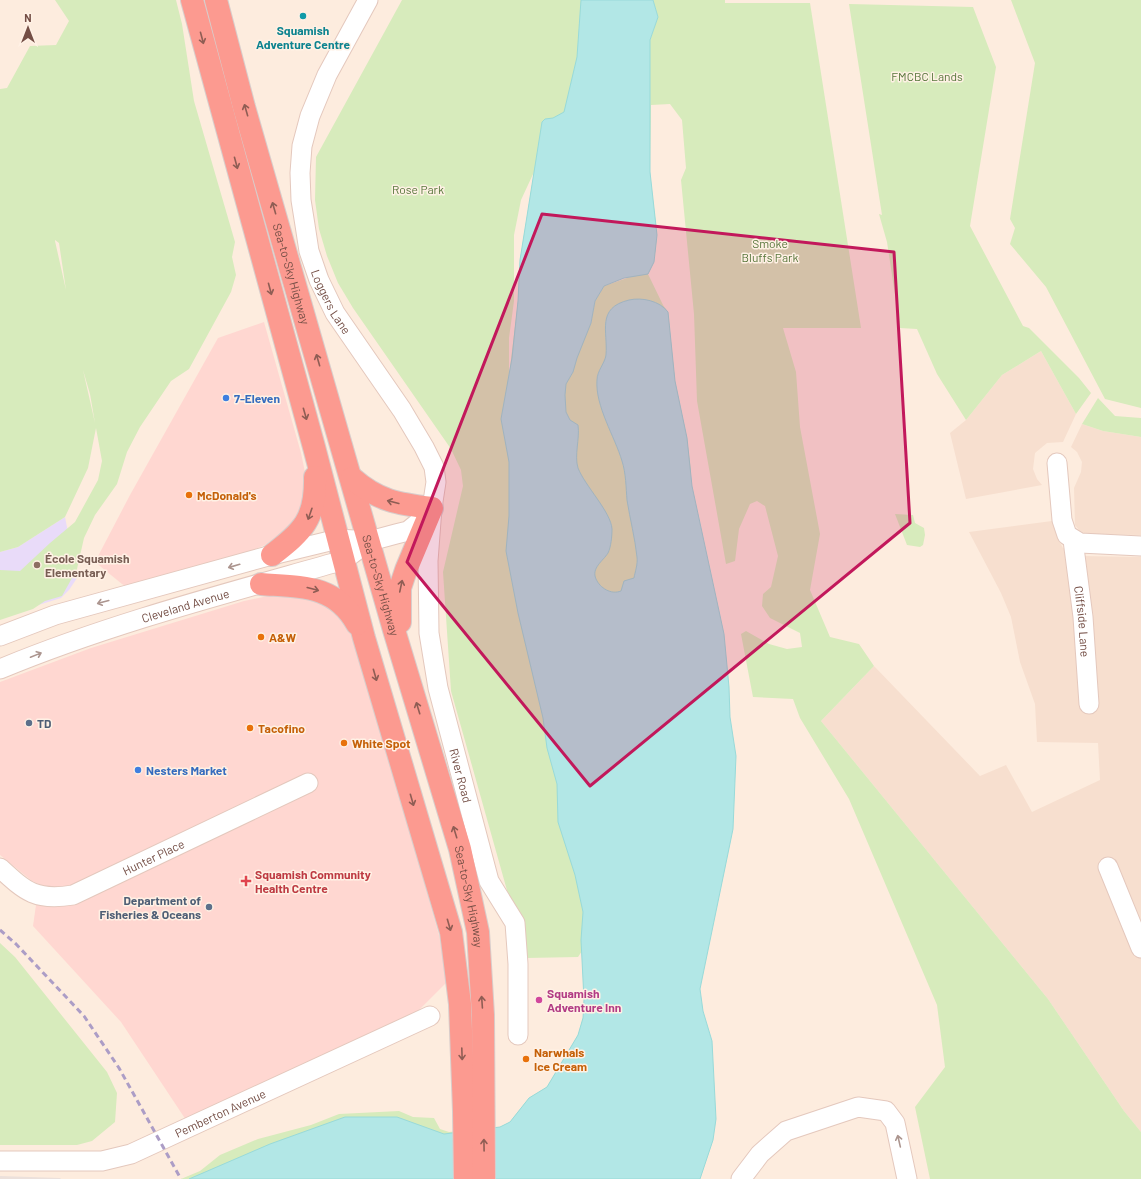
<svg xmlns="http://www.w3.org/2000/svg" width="1141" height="1179" font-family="Barlow,sans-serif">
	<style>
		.residential { fill: #f7dfcf }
		.commercial { fill: #ffd7d1 }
		.industrial { fill: #ebe0db }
		.education { fill: #e9dbf9 }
		.green { fill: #d7ebbc; fill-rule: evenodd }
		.water { fill: #b2e7e6; stroke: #98dad9 }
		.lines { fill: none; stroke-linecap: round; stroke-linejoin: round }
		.minor-casing { stroke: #e4c8bd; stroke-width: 21 }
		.highway-casing { stroke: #d8cdcb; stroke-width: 24 }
		.minor { stroke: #fff; stroke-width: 19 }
		.highway { stroke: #fc9a90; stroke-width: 22 }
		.rail { stroke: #ac9dc6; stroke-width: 3; stroke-dasharray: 6 4; stroke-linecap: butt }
		.oneway { stroke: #8f5d54 }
		.oneway2 { stroke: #ac958f }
		.marked { fill: #c2185b; fill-opacity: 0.2; stroke: #c2185b; stroke-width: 3; stroke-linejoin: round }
		.culture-dot { fill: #0f9aa8; stroke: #fff1e5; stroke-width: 1.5 }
		.shop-dot { fill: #3f7fe0; stroke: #fff1e5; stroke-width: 1.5 }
		.food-dot { fill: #e8710a; stroke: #fff1e5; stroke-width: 1.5 }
		.education-dot { fill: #8d6e63; stroke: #fff1e5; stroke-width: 1.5 }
		.service-dot { fill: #5c6f8a; stroke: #fff1e5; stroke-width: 1.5 }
		.health-dot { fill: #e0444e; stroke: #fff1e5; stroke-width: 1.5 }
		.hotel-dot { fill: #d1479c; stroke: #fff1e5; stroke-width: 1.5 }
		.labels { text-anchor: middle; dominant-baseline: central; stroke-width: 3; stroke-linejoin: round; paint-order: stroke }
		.culture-label { font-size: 12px; font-weight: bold; fill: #0d838f; stroke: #fff1e5 }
		.park-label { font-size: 12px; fill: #56753a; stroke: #fff1e5 }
		.street-label { font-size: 12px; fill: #744e45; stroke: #fff1e5 }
		.shop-label { font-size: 12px; font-weight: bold; fill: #366cbe; stroke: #fff1e5; text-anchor: start }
		.food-label { font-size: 12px; font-weight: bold; fill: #c56008; stroke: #fff1e5; text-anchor: start }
		.education-label { font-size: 12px; font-weight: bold; fill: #785e54; stroke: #fff1e5; text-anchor: start }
		.service-label { font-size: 12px; font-weight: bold; fill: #4e5e75; stroke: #fff1e5; text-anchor: start }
		.health-label { font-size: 12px; font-weight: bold; fill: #be3a42; stroke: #fff1e5; text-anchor: start }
		.hotel-label { font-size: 12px; font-weight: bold; fill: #b23c85; stroke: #fff1e5; text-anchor: start }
	</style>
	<rect width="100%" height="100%" fill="#fdecde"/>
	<path class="residential" d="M1041,351L1076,414L1063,442L1047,443L1035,453L1033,469L1037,479L1042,485L966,499L950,433L966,420L1002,375Z
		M1082,424L1103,431L1141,437V535L1086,534L1079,530L1075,525L1074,488L1081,472L1082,462L1077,452L1071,447Z
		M1052,521L1058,539L1063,548L1081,556L1141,557V1132L1124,1111L1048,999L821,721L874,666L980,776L1006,765L1032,812L1100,780L1098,743L1037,742L1035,704L1020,662L1011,617L1001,593L969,532Z"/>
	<path class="commercial" d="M264,322L301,453L307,482L306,501L298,518L284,532L265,545L238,556L128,587L122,584L95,562L130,495L218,338Z
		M277,594L310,595L334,609L348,625L358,648L439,935L447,982L407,1022L186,1120L121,1022L33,926L39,884L32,881L0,855V682L91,648L244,601Z"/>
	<path class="industrial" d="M0,1176L60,1178L61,1179H0Z"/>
	<path class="education" d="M65,517L77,578L69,590L61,598L0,617V552L18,547Z"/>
	<path class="green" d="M55,0H176L182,24L194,101L235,242L232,257L236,275L231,292L189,369L171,381L140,427L127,452L117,484L95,515L84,538L77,569L62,596L45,601L33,609L0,620V570L20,571L50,543L75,522L98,480L102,461L96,428L88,468L65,517L18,547L0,552V89L7,88L30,46L56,45L69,21ZM55,240L59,243L66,290L55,241ZM83,370L90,394L95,423Z
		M402,0H589L560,297L588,872L581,1102L408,1179H181L200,1171L220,1155L258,1139L311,1125L339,1114L399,1111L413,1117L434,1118L440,1129L449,1132L500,1127L510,1122L529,1098L547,1087L578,1035L583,1018L584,1000L582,951L578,957L526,958L451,691L443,572L463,486L461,470L451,449L353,308L338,283L327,256L319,229L315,200L316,157ZM534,172L520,260L518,301L509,376V338L514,301V235L521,200Z
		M653,0H725V3H810L861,328H783L796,372L800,427L820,534L810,590L830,637L859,644L874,666L821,721L1048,999L1124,1111L1141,1132V1179H930L915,1107L945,1067L937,1005L849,799L800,718L793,699L753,697L741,634L746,631L769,644L787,649L802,647L800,633L770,618L762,606L763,594L771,587L778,556L765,506L757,501L750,504L739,529L735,561L726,564L697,401L694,314L681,180L686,168L682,120L670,104L651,105C651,127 650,149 650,170C651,205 665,242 648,274L663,305L668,312L675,381L687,438L691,471L649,704L543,471L548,418L591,323L595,301L604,286L630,277L650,73V40L658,17Z
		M1011,0H1141V408L1105,399L1046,287L1010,244L1015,228L1010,219L1035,63Z
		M849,4L973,7L996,67L970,226L1023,326L1029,328L1079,378L1091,393L1076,414L1041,351L1002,375L966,420L937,374L917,329L900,328L887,242L879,214L882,215Z
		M1098,398L1115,416L1141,418V437L1103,431L1082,424Z
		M895,514L913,515L915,523L924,528L925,535L923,545L920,547L907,545Z
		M0,943L15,957L107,1072L117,1093L115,1122L92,1141L77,1145H0Z"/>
	<path class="water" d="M581,0H653L658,17L650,40V172L657,235L654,262L648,274L624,278L604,286L595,301L591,323L577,358L573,372L566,384L565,395L566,412L570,420L578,425C580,439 574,455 578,468C585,486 611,512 612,529C612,536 611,547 608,553C603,561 591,568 596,579C600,588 611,595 621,591L624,581L634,578C635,572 638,564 637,557C635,538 630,519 627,500C626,488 626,473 622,461C615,437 595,406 597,380C597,371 605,363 606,355C608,331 596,308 629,300C642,297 660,301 668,312L675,381L687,438L692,486L724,634L729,687L730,717L736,756L733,829L700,989L703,1011L712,1041L716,1119L713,1140L700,1179H189L270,1144L345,1117H397L444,1134L500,1127L510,1122L529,1098L547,1087L578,1035L583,1018L584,1000L581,940L583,912L575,875L558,822L557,784L547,748L543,718L518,613L506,551L509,516V462L501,419L512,358L518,301L520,260L542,122L545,119L553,118L564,112L577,57Z"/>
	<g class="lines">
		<g class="minor-casing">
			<g id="minor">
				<path id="s1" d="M368,0L327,75L310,116L302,146L300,173L301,200L305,225L309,251L319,280L335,313L402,410L424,447L434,467L436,482L432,508L428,561L429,633L438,688L489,881L515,923L518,964V1035"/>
				<path d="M1057,463L1062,520L1067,535L1080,543L1141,546"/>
				<path id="s2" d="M1073,540L1083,617L1089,704"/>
				<path d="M0,636L55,615L272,555L338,539L370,541L396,534L408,531L419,522L431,509"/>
				<path id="s3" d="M0,669C111,623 228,593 344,560L356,551"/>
				<path d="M1108,867L1141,948"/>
				<path id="s4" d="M0,868C26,892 36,901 73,895L308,783"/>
				<path id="s5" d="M0,1161H102L131,1154L430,1016"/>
				<path d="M741,1179L760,1154L786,1131L858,1107L886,1111L895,1123L907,1179"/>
			</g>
		</g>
		<g class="highway-casing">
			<g id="highway">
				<path d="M192,0L314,447L364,638L451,932L460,1004L464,1111L465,1179"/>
				<path id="s6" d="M216,0L244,107L394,630L460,849L478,932L483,1015L484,1179"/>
				<path d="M352,478C378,501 398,504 432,508L406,570L400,588V622"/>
				<path d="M272,555C303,531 316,519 315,477"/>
				<path d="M261,584C300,587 335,584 357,624"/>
			</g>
		</g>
		<use href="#minor" class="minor"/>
		<use href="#highway" class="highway"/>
		<path class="rail" d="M0,930L16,944L84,1016L119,1068L181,1179"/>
	</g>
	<defs><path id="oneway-shaft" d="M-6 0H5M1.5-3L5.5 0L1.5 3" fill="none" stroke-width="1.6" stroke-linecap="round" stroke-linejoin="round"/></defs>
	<g class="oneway">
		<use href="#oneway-shaft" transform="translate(202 38) rotate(75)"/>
		<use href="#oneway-shaft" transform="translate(246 110) rotate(-106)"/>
		<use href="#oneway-shaft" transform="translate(236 163) rotate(75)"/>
		<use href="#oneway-shaft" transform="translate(274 208) rotate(-106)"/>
		<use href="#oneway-shaft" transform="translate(270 289) rotate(75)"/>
		<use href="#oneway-shaft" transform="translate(318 360) rotate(-106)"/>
		<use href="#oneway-shaft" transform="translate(305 414) rotate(74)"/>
		<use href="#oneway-shaft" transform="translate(393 502) rotate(-166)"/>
		<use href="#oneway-shaft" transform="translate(310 514) rotate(109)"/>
		<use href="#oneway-shaft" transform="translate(401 586) rotate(-78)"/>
		<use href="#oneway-shaft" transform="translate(313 589) rotate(15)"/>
		<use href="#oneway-shaft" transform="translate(375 675) rotate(74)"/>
		<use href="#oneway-shaft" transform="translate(418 708) rotate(-107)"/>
		<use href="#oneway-shaft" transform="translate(412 800) rotate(74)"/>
		<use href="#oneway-shaft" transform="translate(455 832) rotate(-107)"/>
		<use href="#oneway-shaft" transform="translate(449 925) rotate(74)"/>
		<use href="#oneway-shaft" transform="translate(482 1002) rotate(-94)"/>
		<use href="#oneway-shaft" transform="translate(462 1054) rotate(88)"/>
		<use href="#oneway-shaft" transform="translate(484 1145) rotate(-91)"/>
	</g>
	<g class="oneway2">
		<use href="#oneway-shaft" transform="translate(234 566) rotate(164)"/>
		<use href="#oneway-shaft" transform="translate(103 602) rotate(165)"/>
		<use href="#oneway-shaft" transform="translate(36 655) rotate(-22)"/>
		<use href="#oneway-shaft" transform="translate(899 1141) rotate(-103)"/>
	</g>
	<path class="marked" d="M542,214L894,252L910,523L590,786L407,562Z"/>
	<circle class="culture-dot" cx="303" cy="16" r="4"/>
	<g class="shop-dot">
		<circle cx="226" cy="398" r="4"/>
		<circle cx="138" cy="770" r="4"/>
	</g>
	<g class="food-dot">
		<circle cx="189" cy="495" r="4"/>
		<circle cx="261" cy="637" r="4"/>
		<circle cx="250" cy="728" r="4"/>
		<circle cx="344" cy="743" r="4"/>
		<circle cx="526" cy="1059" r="4"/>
	</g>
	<circle class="education-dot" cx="37" cy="565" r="4"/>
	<g class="service-dot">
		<circle cx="29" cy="723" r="4"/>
		<circle cx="209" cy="907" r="4"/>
	</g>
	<path class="health-dot" d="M244 875h4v4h4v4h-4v4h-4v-4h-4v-4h4z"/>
	<circle class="hotel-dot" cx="539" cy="1000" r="4"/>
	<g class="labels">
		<g class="culture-label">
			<text x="303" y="30">Squamish<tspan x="303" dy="14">Adventure Centre</tspan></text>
		</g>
		<g class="park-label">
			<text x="927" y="76">FMCBC Lands</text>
			<text x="418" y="189">Rose Park</text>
			<text x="770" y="243">Smoke<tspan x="770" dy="14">Bluffs Park</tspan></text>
		</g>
		<g class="street-label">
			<text stroke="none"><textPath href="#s6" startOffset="284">Sea-to-Sky Highway</textPath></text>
			<text stroke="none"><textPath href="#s1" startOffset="322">Loggers Lane</textPath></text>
			<text stroke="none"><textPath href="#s6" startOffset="608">Sea-to-Sky Highway</textPath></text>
			<text stroke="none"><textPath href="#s3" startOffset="196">Cleveland Avenue</textPath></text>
			<text stroke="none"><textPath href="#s2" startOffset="82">Cliffside Lane</textPath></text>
			<text stroke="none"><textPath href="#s1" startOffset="830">River Road</textPath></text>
			<text stroke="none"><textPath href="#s4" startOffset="171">Hunter Place</textPath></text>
			<text stroke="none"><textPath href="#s6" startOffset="932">Sea-to-Sky Highway</textPath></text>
			<text stroke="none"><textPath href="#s5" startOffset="230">Pemberton Avenue</textPath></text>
		</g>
		<g class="shop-label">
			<text x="234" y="398">7-Eleven</text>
			<text x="146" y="770">Nesters Market</text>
		</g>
		<g class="food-label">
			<text x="197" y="495">McDonald's</text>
			<text x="269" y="637">A&amp;W</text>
			<text x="258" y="728">Tacofino</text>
			<text x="352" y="743">White Spot</text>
			<text x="534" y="1052">Narwhals<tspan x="534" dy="14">Ice Cream</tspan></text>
		</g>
		<g class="education-label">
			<text x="45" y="558">École Squamish<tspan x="45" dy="14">Elementary</tspan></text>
		</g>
		<g class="service-label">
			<text x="37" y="723">TD</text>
			<text x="201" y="900" text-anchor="end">Department of<tspan x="201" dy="14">Fisheries &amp; Oceans</tspan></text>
		</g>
		<g class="health-label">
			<text x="255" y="874">Squamish Community<tspan x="255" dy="14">Health Centre</tspan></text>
		</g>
		<g class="hotel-label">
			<text x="547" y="993">Squamish<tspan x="547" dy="14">Adventure Inn</tspan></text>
		</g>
	</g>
	<g transform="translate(28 28)" stroke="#fff1e5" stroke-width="3" paint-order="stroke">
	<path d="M0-3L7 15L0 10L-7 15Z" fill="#744e45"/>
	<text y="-6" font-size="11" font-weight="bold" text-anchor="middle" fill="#744e45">N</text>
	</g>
</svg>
